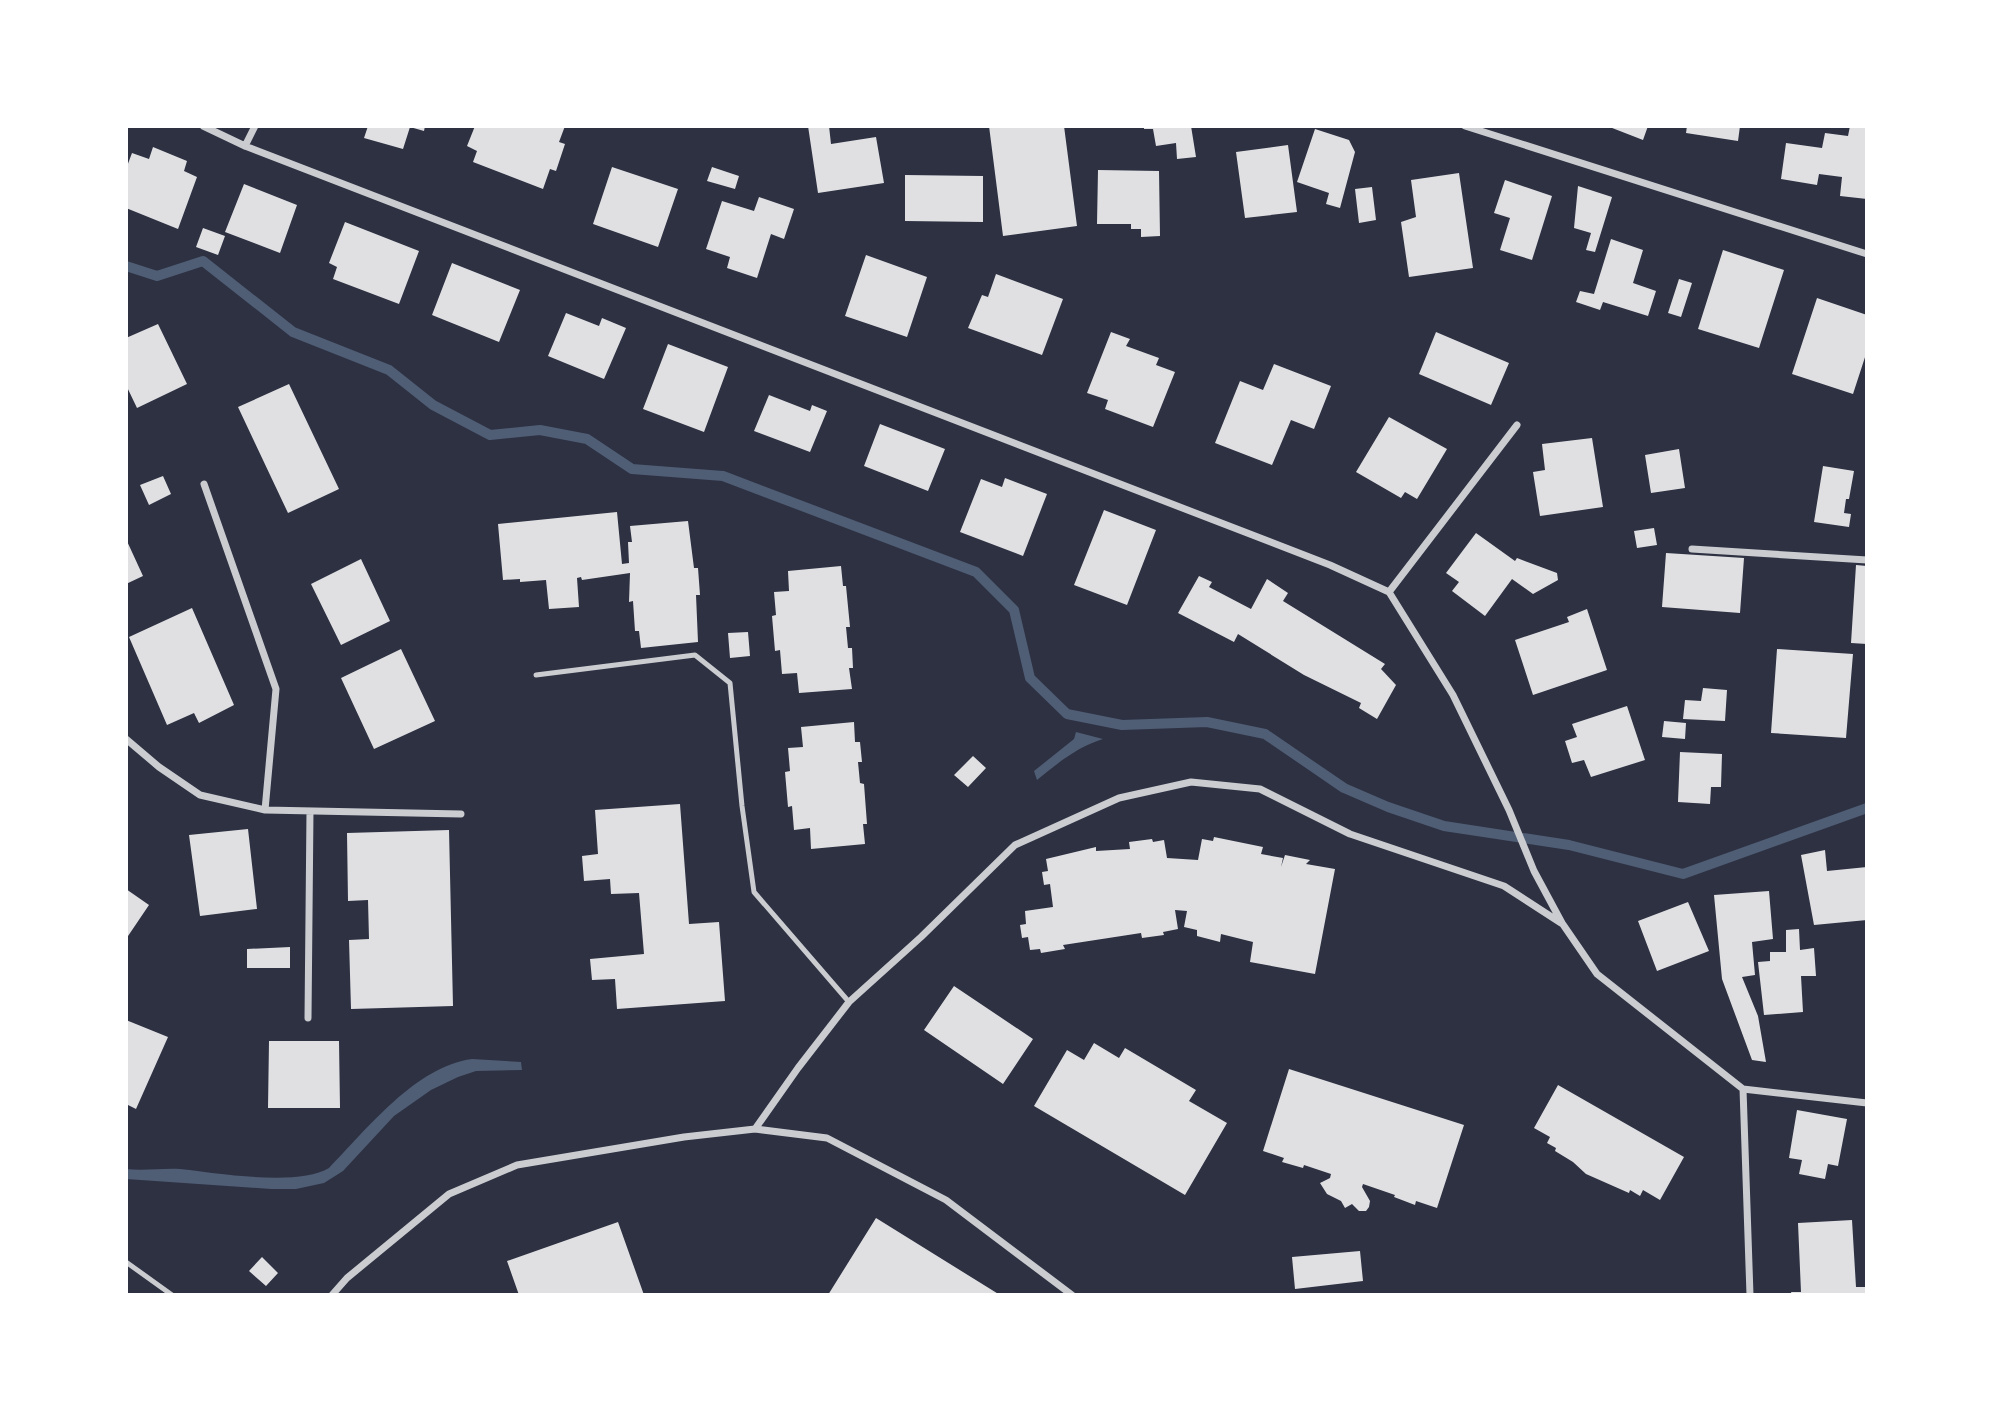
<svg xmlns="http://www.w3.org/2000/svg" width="1993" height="1421" font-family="Merriweather,serif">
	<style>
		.water { fill: #4f5d75 }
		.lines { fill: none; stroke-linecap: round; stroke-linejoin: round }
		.stream { stroke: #4f5d75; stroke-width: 10 }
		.building { fill: #e0e0e3 }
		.service { stroke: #caccd0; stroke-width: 5 }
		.minor { stroke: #caccd0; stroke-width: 7 }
	</style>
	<rect width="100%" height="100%" fill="#2d3142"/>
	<path class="water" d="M1076,732L1103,739C1077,747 1058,763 1037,780L1034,771L1074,739Z
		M472,1059L521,1062L522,1070L476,1071L458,1077L431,1090L394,1116L343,1171L324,1183L296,1189H271L126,1179V1169C144,1171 162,1168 180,1169C217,1173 298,1187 329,1168C366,1130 416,1066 472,1059Z"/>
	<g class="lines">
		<path class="stream" d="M126,266L157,276L203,261L293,332L389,370L433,405L490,435L540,430L587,439L632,469L723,476L976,572L1014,610L1030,678L1067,714L1122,725L1207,722L1265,734L1344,788L1388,807L1444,826L1569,845L1683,874L1867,808"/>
	</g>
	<path class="building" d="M368,126H425L424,131L410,127L403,149L364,138Z
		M475,126H565L559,142L565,144L556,171L550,169L543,189L473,162L477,151L467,146Z
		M808,126H829L831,144L876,137L884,183L818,193Z
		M989,126H1064L1077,226L1003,236Z
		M1144,126H1191L1196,157L1177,159L1176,143L1156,146L1153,129H1144Z
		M1607,126H1648L1643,140Z
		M1687,126H1740L1738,141L1686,133Z
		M1850,126H1867V199L1840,196L1842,177L1819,174L1817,185L1781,179L1786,143L1822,148L1825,133L1848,136Z
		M1315,129L1349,140L1355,152L1340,208L1326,204L1329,193L1297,182Z
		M1288,145L1297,212L1245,218L1236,152Z
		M153,147L187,161L184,171L197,177L178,229L126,208V169L132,153L149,159Z
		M612,167L678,189L658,247L593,224Z
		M712,167L739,176L735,189L707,181Z
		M1098,170L1159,171L1160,236L1141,237V229H1131V224H1097Z
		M1459,173L1473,268L1409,277L1401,222L1416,217L1411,180Z
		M905,175L983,176V222L905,221Z
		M1505,180L1552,196L1532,260L1500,250L1510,218L1494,213Z
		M244,184L297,205L280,253L225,232Z
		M1578,186L1612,197L1595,252L1586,250L1591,233L1574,228Z
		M1372,187L1376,220L1359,223L1355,189Z
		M759,197L794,209L784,239L771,234L757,278L727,268L730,257L706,249L722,201L754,211Z
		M345,222L419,251L399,304L333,279L337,267L329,263Z
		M203,228L225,236L218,255L196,247Z
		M1611,239L1643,250L1633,283L1656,291L1648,316L1603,302L1600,310L1576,302L1580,291L1594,294Z
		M1723,250L1784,270L1759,348L1698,329Z
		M866,255L927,277L907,337L845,316Z
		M452,263L520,290L499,342L432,315Z
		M996,274L1063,299L1042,355L968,328L982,295L988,297Z
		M1679,279L1692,283L1681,317L1668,313Z
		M1817,298L1867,315V351L1853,394L1792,374Z
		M566,313L599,326L602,318L626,328L604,379L548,356Z
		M158,324L187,384L137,408L126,385V338Z
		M1111,332L1130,339L1126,346L1159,358L1156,365L1175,372L1153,427L1105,409L1108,400L1087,393Z
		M1436,332L1509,363L1491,405L1419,374Z
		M668,344L728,367L704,432L643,409Z
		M1274,364L1331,386L1314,429L1291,420L1272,465L1215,443L1240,381L1263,390Z
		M289,384L339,489L288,513L238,407Z
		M769,395L810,411L812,405L827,411L810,452L754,431Z
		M1389,417L1447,449L1417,499L1405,492L1401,498L1356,472Z
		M880,424L945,449L928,491L864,466Z
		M1592,438L1603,507L1540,516L1533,472L1545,470L1542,444Z
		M1679,449L1685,488L1651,493L1645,455Z
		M1823,466L1854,471L1849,499H1846L1844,513L1851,514L1849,527L1814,522Z
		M163,476L171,494L149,505L140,485Z
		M1005,478L1047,494L1023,556L960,532L981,479L1002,487Z
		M1104,510L1156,530L1127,605L1074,585Z
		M617,512L622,564L629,563L628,542H632L630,526L688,521L694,568H698L700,595H696L698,642L641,648L639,631H635L633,601L629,602L630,573L582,580L581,577L577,578L579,607L549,609L546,580L520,582V579L503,580L498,524Z
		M1654,528L1657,545L1637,548L1634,531Z
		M1476,533L1515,561L1517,558L1557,573L1558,580L1533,594L1512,579L1485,616L1452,591L1459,582L1446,573Z
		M126,539L143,576L126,584Z
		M1666,553L1744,558L1740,613L1662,607Z
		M361,559L390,621L341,645L311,584Z
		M1856,565L1867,566V644L1851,643Z
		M841,566L843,586H846L850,627H846L848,648H852L853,668H849L852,689L799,693L797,673L782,674L780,650L775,651L772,616L776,615L774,592L789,591L788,571Z
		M1199,576L1212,582L1209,587L1251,609L1267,579L1288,593L1283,601L1385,664L1381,669L1396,685L1377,719L1359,708L1361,703L1304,675L1238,634L1234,642L1178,613Z
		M192,608L234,705L199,723L194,713L167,725L129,637Z
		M1587,609L1607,670L1533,695L1515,640L1569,622L1567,617Z
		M748,632L750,656L730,658L728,633Z
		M401,649L435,721L374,749L341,678Z
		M1777,649L1853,654L1846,738L1771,733Z
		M1703,688L1727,690L1725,721L1683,719L1685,700L1701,701Z
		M1627,706L1645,760L1591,777L1584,760L1572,763L1565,741L1577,737L1572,724Z
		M1664,721L1686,723L1685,739L1662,737Z
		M854,722L855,742H860L862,762H858L860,783L864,784L867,824H863L865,844L811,849L810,828L794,830L792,806L788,807L785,772L790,771L788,748L803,747L801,727Z
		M1680,752L1722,754L1721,787H1711L1710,804L1678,802Z
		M973,756L986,768L968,787L954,775Z
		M680,804L689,924L719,922L725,1001L617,1009L615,979L592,980L590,959L644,954L639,893L611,894L610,879L584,881L582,856L598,854L595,810Z
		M248,829L257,909L200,916L189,835Z
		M449,830L453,1006L351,1009L349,940L369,939L368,900L348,901L347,833Z
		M1214,837L1263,847L1261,854L1283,858L1281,867L1285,855L1310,860L1306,864L1335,869L1315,974L1250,962L1253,942L1221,934L1220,942L1197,936V930L1184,927L1187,911L1175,910L1178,929L1163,932L1164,935L1142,938L1141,933L1063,945L1065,949L1041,953L1040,949L1030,950L1028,937L1022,938L1020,925L1026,924L1025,911L1053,907L1050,884L1044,885L1042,872L1048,871L1046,859L1096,847V851L1130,849L1129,842L1152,839L1153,842L1164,840L1167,858L1198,860L1202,839L1213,841Z
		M1825,850L1827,871L1867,867V920L1814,925L1801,855Z
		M126,889L149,905L126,939Z
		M1769,891L1773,939L1752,942L1755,975L1742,977L1758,1016L1766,1062L1752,1060L1722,979L1714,895Z
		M1688,902L1709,951L1657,971L1638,921Z
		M1799,929L1800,950L1814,948L1816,976H1801L1803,1012L1764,1015L1758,962L1770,961V952H1786V930Z
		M290,947V968H247V949Z
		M954,986L1033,1039L1003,1084L924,1030Z
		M126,1020L168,1037L136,1109L126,1104Z
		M269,1041H339L340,1108H268Z
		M1094,1043L1119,1058L1125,1048L1196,1090L1189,1101L1227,1123L1185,1195L1034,1106L1067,1050L1084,1060Z
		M1289,1069L1464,1125L1437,1208L1416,1201L1415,1205L1394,1197L1395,1195L1363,1184L1362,1187L1370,1201L1369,1207L1366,1211H1359L1352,1204L1345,1208L1341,1201L1327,1194L1320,1183L1330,1178L1331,1174L1304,1165L1303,1168L1282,1162L1284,1158L1263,1151Z
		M1558,1085L1684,1157L1660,1200L1643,1190L1640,1196L1630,1190L1629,1193L1586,1174L1573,1162L1555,1151L1556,1148L1547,1143L1550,1137L1534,1128Z
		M1797,1110L1847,1119L1838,1166L1828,1164L1825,1179L1799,1174L1802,1160L1789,1158Z
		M876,1218L942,1259L1000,1295H828Z
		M1852,1220L1856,1287H1867V1295H1792L1791,1292H1801L1798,1223Z
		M618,1222L644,1295H519L507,1261Z
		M1360,1251L1363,1281L1295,1289L1292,1257Z
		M262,1257L278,1273L266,1286L249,1271Z"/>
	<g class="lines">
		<path class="service" d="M536,675L695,655L730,683L742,806L754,892L849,1002
			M126,1262L172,1295"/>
		<path class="minor" d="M203,126L245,146L1330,565L1389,592L1453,695L1509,810L1534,871L1562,923L1597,974L1743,1089
			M1465,126L1867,254
			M245,146L255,126
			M204,484L276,689L265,810
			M1692,549L1867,560
			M1389,592L1517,425
			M126,739L159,767L200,795L265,810L461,814
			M308,1018L310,811
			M1743,1089L1750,1295
			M1743,1089L1867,1103
			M755,1129L798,1068L849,1002L921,937L1015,845L1119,798L1191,782L1260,789L1350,834L1504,886L1561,923
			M332,1295L347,1278L449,1194L517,1165L684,1137L755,1129L827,1138L946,1200L1072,1295"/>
	</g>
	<rect width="1993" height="1421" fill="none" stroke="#ffffff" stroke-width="256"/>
</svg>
